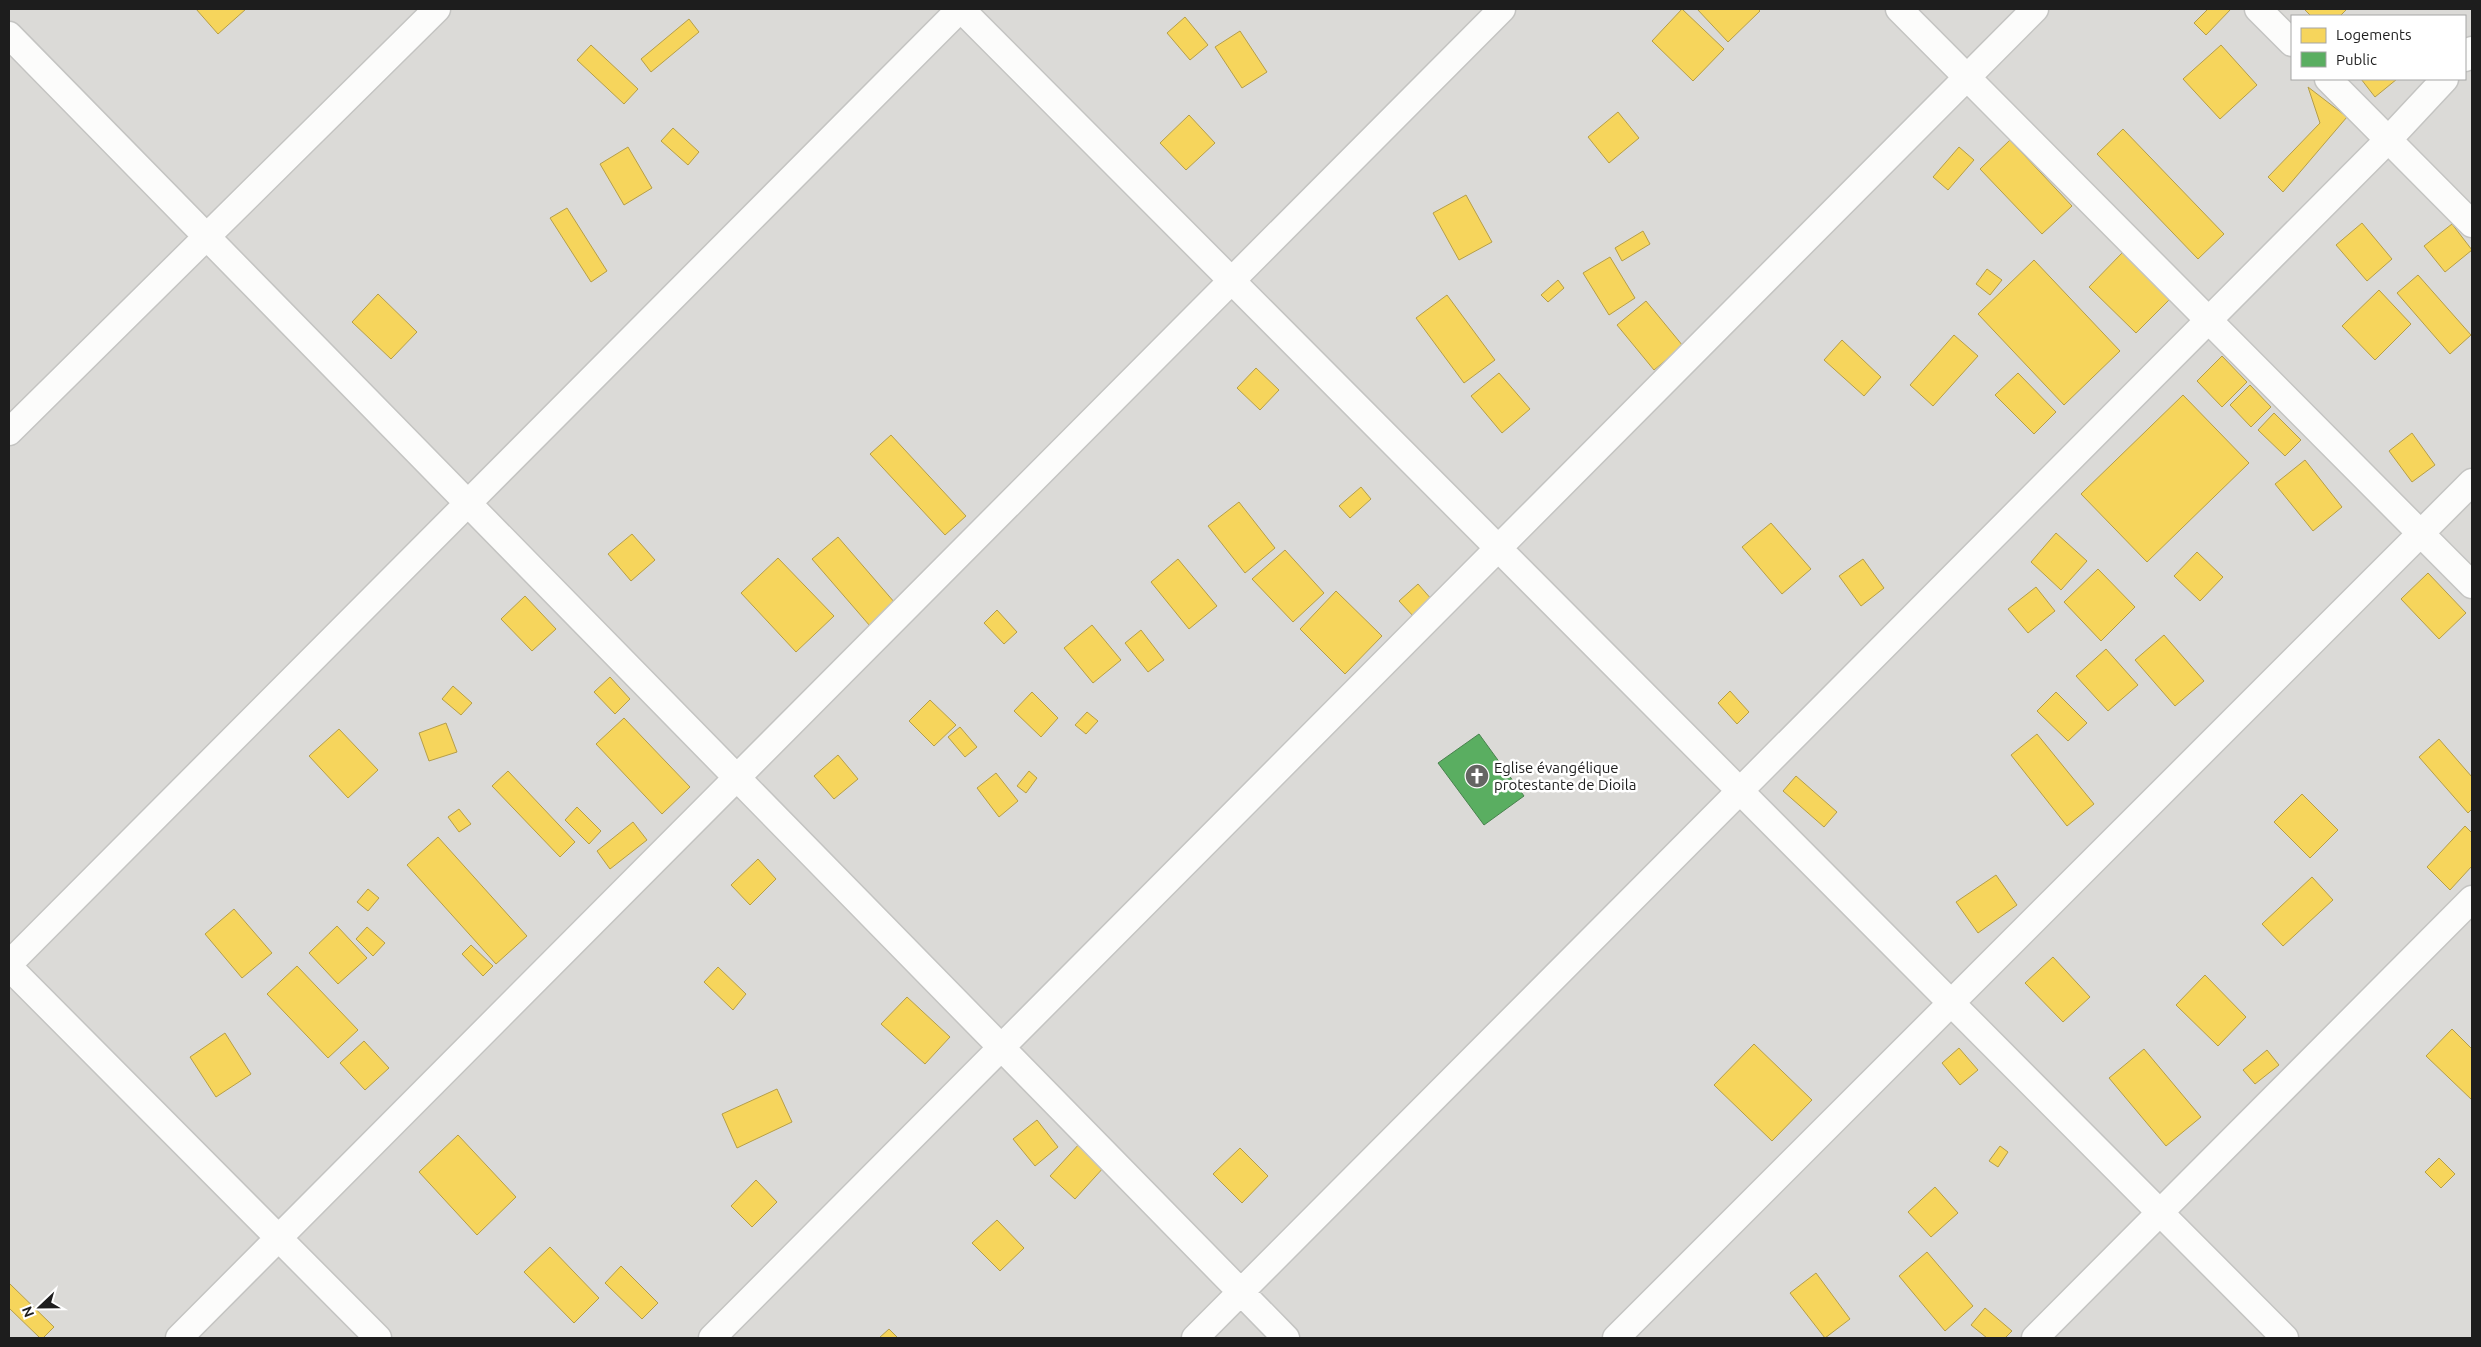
<svg xmlns="http://www.w3.org/2000/svg" width="2481" height="1347" font-family="Ubuntu,sans-serif">
	<style>
		.residential { fill: #dbdad7; fill-rule: evenodd }
		.homes { fill: #f6d55c; stroke: #b59e49 }
		.public { fill: #5aae61; stroke: #48824d }
		.lines { fill: none; stroke-linecap: round; stroke-linejoin: round }
		.minor-casing { stroke: #c4c4c2; stroke-width: 29 }
		.minor { stroke: #fcfcfb; stroke-width: 26 }
		.labels { text-anchor: middle; dominant-baseline: central; stroke-width: 5; stroke-linejoin: round; paint-order: stroke }
		.poi-label { font-size: 15px; fill: #1d1d1d; stroke: #fff; text-anchor: start }
	</style>
	<rect width="100%" height="100%" fill="#ecebe6"/>
	<path class="residential" d="M9,9H2472V1338H9ZM2292,16H2465V79H2292Z"/>
	<path class="homes" d="M196,9H246L218,34Z
		M1682,9L1724,49L1693,81L1652,41Z
		M1697,9H1758L1760,11L1728,42Z
		M2208,9H2231L2206,35L2194,23Z
		M2304,9H2347L2340,16H2311Z
		M1185,17L1208,45L1190,60L1167,33Z
		M689,19L699,32L651,72L641,59Z
		M1240,31L1267,72L1242,88L1215,47Z
		M591,45L638,89L624,104L577,60Z
		M2221,45L2257,85L2220,119L2183,79Z
		M2361,79H2397L2375,97Z
		M2308,87L2347,117L2283,192L2268,177L2320,123Z
		M1618,112L1639,138L1609,163L1588,137Z
		M1189,115L1215,143L1186,170L1160,143Z
		M673,128L699,152L688,165L661,141Z
		M2123,129L2224,234L2198,259L2097,154Z
		M2010,140L2072,206L2042,234L1980,169Z
		M628,147L652,188L624,205L600,164Z
		M1959,147L1974,160L1948,190L1933,177Z
		M1466,195L1492,242L1459,260L1433,213Z
		M567,208L607,271L591,282L550,218Z
		M2362,223L2392,259L2367,281L2336,245Z
		M2452,224L2472,250L2445,272L2424,246Z
		M1643,231L1650,244L1622,261L1615,248Z
		M2122,253L2169,300L2136,333L2089,287Z
		M1610,257L1635,298L1609,315L1583,273Z
		M2034,260L2120,351L2064,405L1978,314Z
		M1987,269L2002,280L1990,295L1976,284Z
		M2418,275L2471,335L2450,354L2397,293Z
		M1558,280L1564,288L1548,302L1541,295Z
		M2379,290L2411,324L2375,360L2342,326Z
		M378,294L417,332L391,359L352,322Z
		M1447,295L1495,360L1464,383L1416,318Z
		M1646,301L1683,346L1654,370L1617,325Z
		M1954,335L1978,356L1933,406L1910,385Z
		M1842,340L1881,377L1864,396L1824,360Z
		M2222,356L2247,382L2222,407L2197,381Z
		M1256,368L1279,390L1260,410L1237,388Z
		M1499,373L1530,409L1502,433L1471,396Z
		M2018,373L2056,412L2034,434L1995,395Z
		M2250,385L2271,407L2251,427L2230,405Z
		M2183,395L2249,463L2147,562L2081,494Z
		M2274,413L2301,440L2285,456L2258,430Z
		M2412,433L2435,465L2412,482L2389,451Z
		M891,435L966,516L945,535L870,454Z
		M2305,460L2342,507L2313,531L2275,484Z
		M1361,487L1371,499L1350,518L1339,506Z
		M1239,502L1275,548L1245,573L1208,526Z
		M1771,523L1811,569L1782,594L1742,547Z
		M2056,533L2087,561L2061,590L2031,562Z
		M632,534L655,560L631,581L608,554Z
		M838,537L895,603L870,626L812,559Z
		M1285,550L1324,593L1293,622L1252,579Z
		M2197,552L2223,577L2200,601L2174,576Z
		M778,558L834,616L796,652L741,593Z
		M1178,559L1217,606L1189,629L1151,582Z
		M1863,559L1884,588L1861,606L1839,576Z
		M2098,569L2135,607L2101,641L2064,602Z
		M2428,573L2466,613L2439,639L2401,599Z
		M1418,584L1433,601L1415,618L1399,601Z
		M2036,587L2055,611L2028,633L2008,609Z
		M1336,591L1382,636L1345,674L1300,629Z
		M525,596L556,629L532,651L501,619Z
		M997,610L1017,632L1004,644L984,623Z
		M1092,625L1121,660L1093,683L1064,648Z
		M1141,630L1164,660L1148,672L1125,643Z
		M2164,635L2204,681L2175,706L2135,660Z
		M2106,649L2138,685L2108,711L2076,676Z
		M610,677L630,699L615,714L594,692Z
		M453,686L472,703L461,715L442,699Z
		M1730,691L1749,712L1737,724L1718,703Z
		M1032,692L1058,718L1041,737L1014,711Z
		M2056,692L2087,723L2068,741L2037,711Z
		M930,700L956,725L934,746L909,721Z
		M1087,712L1098,721L1086,734L1075,725Z
		M624,718L690,787L662,814L596,744Z
		M446,723L457,752L429,761L419,733Z
		M960,727L977,747L965,757L948,737Z
		M339,729L378,770L348,798L309,756Z
		M2037,734L2094,804L2067,826L2011,755Z
		M2439,739L2472,777V809L2468,813L2419,757Z
		M838,755L858,779L834,799L814,776Z
		M508,771L575,842L560,857L492,786Z
		M1029,771L1037,778L1026,793L1017,786Z
		M996,773L1018,801L999,817L977,788Z
		M1796,776L1837,812L1824,827L1783,791Z
		M2302,794L2338,830L2310,858L2274,822Z
		M577,807L601,831L589,844L565,820Z
		M459,809L471,824L459,832L448,817Z
		M633,822L647,840L610,869L597,851Z
		M2465,826L2472,833V866L2450,890L2427,867Z
		M438,837L527,936L496,964L407,865Z
		M758,859L776,879L750,905L731,885Z
		M1996,875L2017,905L1978,933L1956,902Z
		M2312,877L2333,900L2283,946L2262,924Z
		M368,889L379,898L368,911L357,902Z
		M234,909L272,953L242,978L205,934Z
		M337,926L367,958L338,984L309,953Z
		M367,927L385,943L373,956L356,939Z
		M471,945L493,966L483,976L462,954Z
		M2053,957L2090,997L2063,1022L2025,983Z
		M297,966L358,1030L328,1058L267,994Z
		M718,967L746,994L733,1010L704,982Z
		M2205,975L2246,1017L2218,1046L2176,1005Z
		M907,997L950,1037L925,1064L881,1024Z
		M2452,1029L2472,1049V1100L2426,1056Z
		M225,1033L251,1074L216,1097L190,1057Z
		M364,1041L389,1068L365,1090L340,1063Z
		M1754,1044L1812,1100L1772,1141L1714,1085Z
		M1959,1048L1978,1070L1960,1085L1942,1063Z
		M2144,1049L2201,1117L2166,1146L2109,1078Z
		M2267,1050L2279,1065L2255,1084L2243,1070Z
		M777,1089L792,1122L737,1148L722,1114Z
		M1037,1120L1058,1147L1035,1166L1013,1139Z
		M458,1135L516,1197L477,1235L419,1172Z
		M1080,1143L1105,1166L1075,1199L1050,1176Z
		M2000,1146L2008,1152L1998,1167L1989,1161Z
		M1240,1148L1268,1176L1242,1203L1213,1174Z
		M2439,1158L2455,1174L2441,1188L2425,1172Z
		M756,1180L777,1202L752,1227L731,1206Z
		M1935,1187L1958,1213L1931,1237L1908,1212Z
		M997,1220L1024,1248L1000,1271L972,1243Z
		M550,1247L599,1298L574,1323L524,1272Z
		M1927,1252L1973,1306L1945,1331L1899,1276Z
		M621,1266L658,1303L642,1319L605,1283Z
		M1816,1273L1850,1319L1825,1338L1790,1293Z
		M9,1283L54,1327L43,1338H40L9,1308Z
		M1985,1308L2012,1331L2005,1338H1987L1971,1325Z
		M889,1329L898,1338H879Z"/>
	<path class="public" d="M1479,734L1524,796L1484,825L1438,763Z"/>
	<g class="lines">
		<g class="minor-casing">
			<path id="minor" d="M961,9L2285,1338
				M1899,9L2472,585
				M2258,9L2292,43
				M9,35L1286,1338
				M2465,58L2472,50
				M2328,79L2472,224
				M9,432L437,9
				M9,964L960,9
				M9,967L378,1338
				M179,1338L1502,9
				M712,1338L2035,9
				M1195,1338L2388,140L2445,79
				M1616,1338L2472,482
				M2035,1338L2472,899"/>
		</g>
		<use href="#minor" class="minor"/>
	</g>
	<defs>
		<g id="church-disc" transform="scale(1.25)"><circle r="9.5" fill="#656563" stroke="#fff"/><path d="M-1.2-6h2.4v3.5h3.3v2.4h-3.3V6h-2.4V-.1h-3.3v-2.4h3.3Z" fill="#fff"/></g>
	</defs>
	<g fill-rule="evenodd">
		<use href="#church-disc" x="1477" y="776"/>
	</g>
	<g class="labels">
		<g class="poi-label">
			<text x="1494" y="767">Eglise évangélique<tspan x="1494" dy="17">protestante de Dioila</tspan></text>
		</g>
	</g>
	<rect width="2481" height="1347" fill="none" stroke="#1d1d1d" stroke-width="20"/>
	<rect x="2291" y="15" width="175" height="65" fill="#ffffff" stroke="#a5a5a5"/>
	<rect x="2301" y="28" width="25" height="15" fill="#f6d55c" stroke="#a5a5a5"/>
	<text x="2336" y="40" font-size="15" fill="#1d1d1d">Logements</text>
	<rect x="2301" y="52" width="25" height="15" fill="#5aae61" stroke="#a5a5a5"/>
	<text x="2336" y="65" font-size="15" fill="#1d1d1d">Public</text>
	<g transform="translate(40 1307) rotate(248)" stroke="#ffffff" stroke-width="4" paint-order="stroke">
	<path d="M0-4L9 19L0 12L-9 19Z" fill="#1d1d1d"/>
	<text y="-8" font-size="14" font-weight="bold" text-anchor="middle" fill="#1d1d1d">N</text>
	</g>
</svg>
